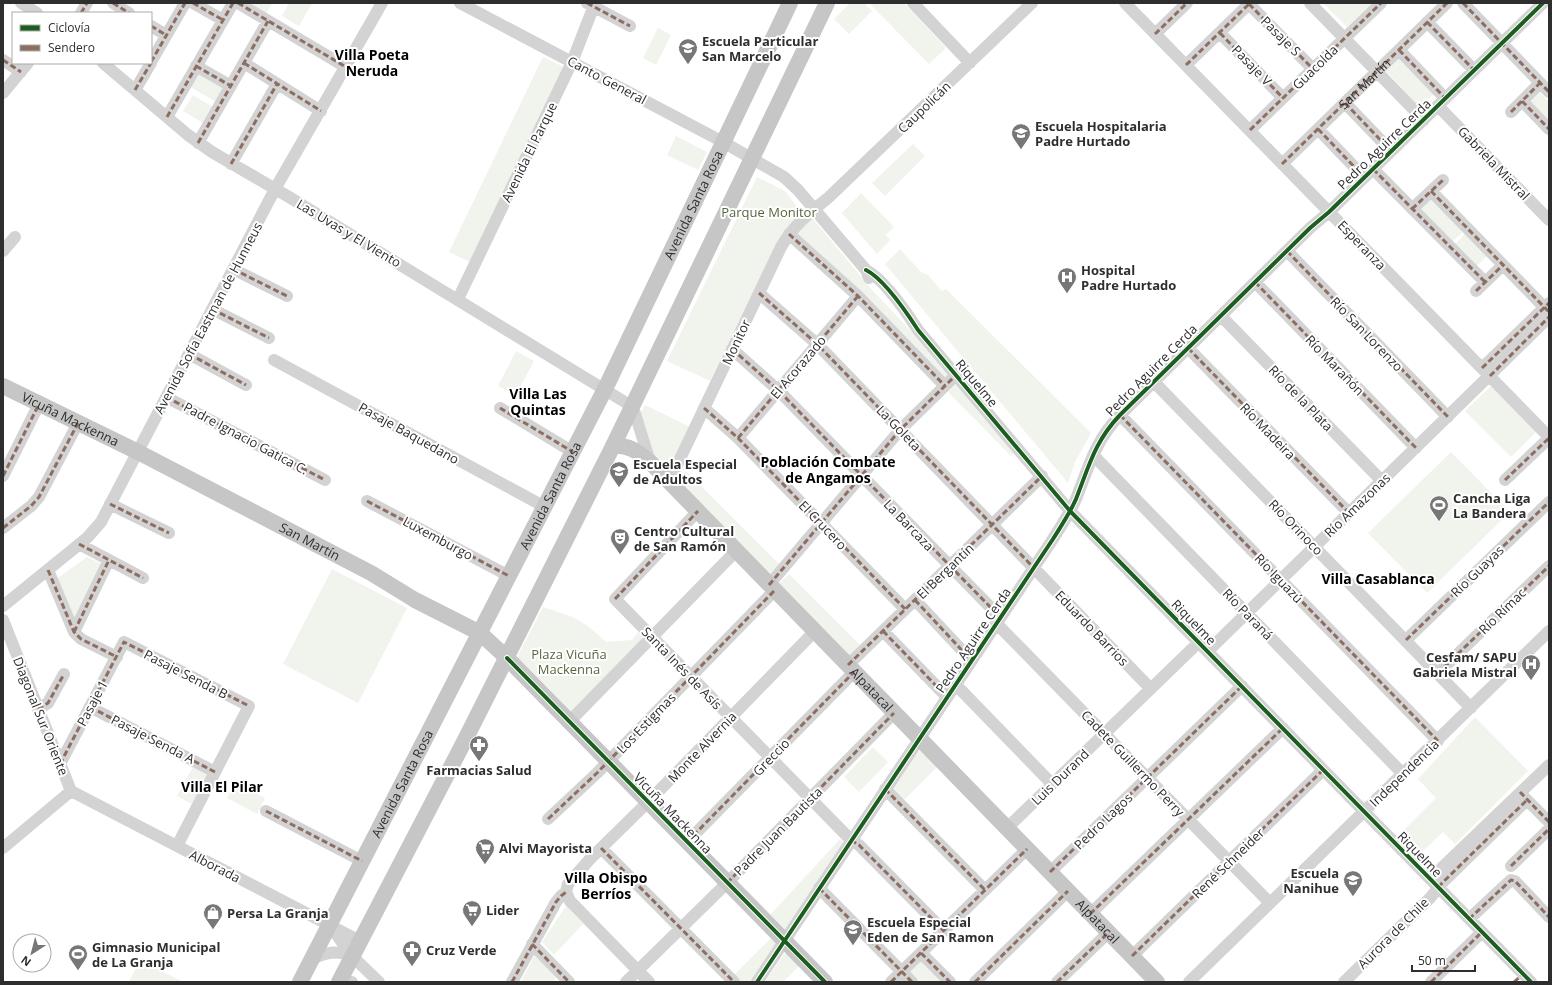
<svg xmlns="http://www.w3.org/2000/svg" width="1552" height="985" font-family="'Open Sans',sans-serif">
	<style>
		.green { fill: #f1f4ec }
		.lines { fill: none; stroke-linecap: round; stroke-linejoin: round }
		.minor { stroke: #d3d3d3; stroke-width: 12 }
		.major { stroke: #c6c6c6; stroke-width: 16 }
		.quiet { stroke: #8d6e63; stroke-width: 3; stroke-dasharray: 6 3; stroke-linecap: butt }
		.cycleway-casing { stroke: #fff; stroke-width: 6 }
		.cycleway { stroke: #1b5e20; stroke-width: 4 }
		.labels { text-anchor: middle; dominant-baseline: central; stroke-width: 4; stroke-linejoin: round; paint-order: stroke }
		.street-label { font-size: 13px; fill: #2e2e2e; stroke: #fff }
		.poi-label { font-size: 13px; font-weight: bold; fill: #2e2e2e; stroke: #fff; text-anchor: start }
		.park-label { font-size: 13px; fill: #54673e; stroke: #fff }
		.neighbourhood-label { font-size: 14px; font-weight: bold; fill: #000; stroke: #fff }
	</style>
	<rect width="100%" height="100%" fill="#fff"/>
	<path class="green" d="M247,3H272L266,14Z
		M289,3H312L299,26L282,16Z
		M850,3H864L872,11L849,34L834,19Z
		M869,3H904L946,48L929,64Z
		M1323,3H1372L1347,27Z
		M658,28L671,35L656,65L643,58Z
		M1400,54L1436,92L1420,107L1384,69Z
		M543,57L566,68L472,263L449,252Z
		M199,69L226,85L216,102L189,86Z
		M1536,89L1549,102V118L1547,120L1526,99Z
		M193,95L213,107L203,123L183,111Z
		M676,136L707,152L698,170L667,155Z
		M913,144L925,156L885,196L872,183Z
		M757,177L785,191L801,212L777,243L710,381L667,361Z
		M861,193L894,227L886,235L890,240L877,254L842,213Z
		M1433,197L1466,229L1450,244L1419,210Z
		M813,219L874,292L950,372L945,378L866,295L796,234L808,220Z
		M1465,234L1487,256L1477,266L1455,244Z
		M900,249L921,272L928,275L942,291L946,289L1091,433L1075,462L1068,483L885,264Z
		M516,351L534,361L516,395L498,386Z
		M958,382L1015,452L1011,456L948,392Z
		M1492,385L1537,431L1511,457L1465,411Z
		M645,405L692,428L669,473L653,458L639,416Z
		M1451,452L1510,512L1427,593L1368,533Z
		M686,471L782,567L773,580L678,485Z
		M87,557L104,565L74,626L55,580Z
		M332,569L407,608L358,703L283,664Z
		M789,574L862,647L850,659L777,586Z
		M543,607L573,617L588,626L606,642L632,640L639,631L642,637V640L577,710L569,712L516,659Z
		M1475,717L1528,771L1455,844L1443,832L1422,852L1402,832L1436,798L1418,779Z
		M873,747L888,762L859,792L844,777Z
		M924,750L938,766L904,800L893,789L919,751Z
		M196,761L211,769L192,804L177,796Z
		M235,782L265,798L257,814L227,798Z
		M840,839L845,843L785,932L734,883L737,880L771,914Z
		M566,906L583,924L554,955L542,942Z
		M773,936L778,942L752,982H739L733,976Z
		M535,954L557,977L553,982H521Z
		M784,954H789L800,965L783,982H765Z
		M923,958L946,982H917L908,973Z
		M140,960L183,982H129Z"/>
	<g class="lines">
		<path class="minor" d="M21,3L37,13
			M113,3L129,13
			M193,3L223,20
			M238,3L346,67
			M460,3L723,142L784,177L798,190L866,270L869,278
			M587,3L630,26
			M913,3L970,63
			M1125,3L1549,437
			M1310,3L1424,120
			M1463,3L1549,92
			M1249,4L1313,69
			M81,13L87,3
			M1427,22L1474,70
			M151,26L166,35
			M1220,33L1283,98
			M1155,34L1187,3
			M1399,50L1445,98
			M3,60L21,72
			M151,62L185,3
			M103,63L188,135L212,152L289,197L633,407L650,462
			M244,63L321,111
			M1186,65L1250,3
			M196,66L231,86
			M135,90L151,63
			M3,93L28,63
			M1522,101L1549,129
			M1345,103L1391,151
			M1438,106L1549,220
			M1511,112L1540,83
			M167,117L233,3
			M1318,129L1364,177
			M1250,130L1381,3
			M198,143L268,21
			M231,164L277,84
			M1282,164L1447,3
			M1373,169L1485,282
			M1431,191L1549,312
			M1412,209L1443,180
			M789,234L858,296L945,386
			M3,251L15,237
			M1287,251L1448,417
			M233,269L287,296
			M866,270C884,279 907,313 918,330L1070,511L1531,982
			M1255,282L1416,448
			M1476,291L1503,265
			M759,293L817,344L1151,689
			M458,299L572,62L595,3
			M212,309L269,338
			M1221,316L1382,481
			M1188,348L1349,513
			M732,349L778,390L1000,617
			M189,354L246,385
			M274,360L545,507
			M1482,368L1549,303
			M1154,382L1471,708
			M166,397L325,480
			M500,408L573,452
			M704,408L738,438L905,609
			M1120,415L1438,741
			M738,438L858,296
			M1093,455L1403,774
			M3,476L39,404
			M1505,480L1549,438
			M669,482L781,247C793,226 809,213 828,198L1032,3
			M367,501L509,576
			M110,504L169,533
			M698,511L615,599L851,840L859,845L944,931
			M3,528L31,506L39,497L78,423
			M79,544L143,578
			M48,570L74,632L81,639L117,657
			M769,585L900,430L956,375
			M915,600L971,660
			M3,606L87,538L101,522L275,189L382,3
			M3,620L71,791
			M996,623L1270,903
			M883,631L947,697
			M74,632L109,560
			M1406,640L1549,502
			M1208,651L1549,317
			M848,665L1042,476
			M1438,673L1549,566
			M955,684L1052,784
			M90,707L215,772
			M38,709L48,703L64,674
			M569,722L736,551
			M60,764L124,642L249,706L177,846
			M885,789L985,890
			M71,791L360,941
			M1522,795L1549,822
			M266,811L362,861
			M548,819L597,773L775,590
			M1007,828L1199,642
			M687,842L854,672
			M3,848L71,791
			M601,848L734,982
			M1511,866L1549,829
			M1050,872L1242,686
			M1430,879L1549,765
			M819,888L912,982
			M566,892L570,901L649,982
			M1090,914L1283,728
			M1469,919L1511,880L1515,881L1549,917
			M331,927L352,956L379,982
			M532,944L569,982
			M921,953L950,982
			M1132,956L1323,770
			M311,960C325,952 337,950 352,956
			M345,982H352
			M512,982L556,902L561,896L566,892L568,884L590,859L648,802L815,631
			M626,982L727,883L894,713
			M757,982L1053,539C1061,526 1070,513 1076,499C1089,466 1095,441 1120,415L1310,228L1329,212L1543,3
			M891,982L1027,849
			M975,982L1068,891
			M1057,982L1109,932
			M1189,982L1549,631
			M1344,982L1430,898L1444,881L1527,800
			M1431,982L1482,932"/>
		<g class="major">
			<path id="s1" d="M3,386L138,452L371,573L415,600L480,633L507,658L825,982"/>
			<path id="s2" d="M613,446C629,444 639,453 650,462L1157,982"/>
			<path id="s3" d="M300,982L605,389L790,3"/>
			<path d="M339,982L465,740L613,446L827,3"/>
		</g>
		<g class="quiet">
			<path d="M113,3L129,13"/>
			<path d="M193,3L223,20"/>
			<path d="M238,3L346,67"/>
			<path d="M587,3L630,26"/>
			<path d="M1463,3L1549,92"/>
			<path d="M1249,4L1313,69"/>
			<path d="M81,13L87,3"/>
			<path d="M1427,22L1474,70"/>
			<path d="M151,26L166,35"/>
			<path d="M1220,33L1283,98"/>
			<path d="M1155,34L1187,3"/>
			<path d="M1399,50L1445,98"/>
			<path d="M3,60L21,72"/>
			<path d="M151,62L185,3"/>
			<path d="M244,63L321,111"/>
			<path d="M1186,65L1250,3"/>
			<path d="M196,66L231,86"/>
			<path d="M135,90L151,63"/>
			<path d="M1522,101L1549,129"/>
			<path d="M1345,103L1391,151"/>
			<path d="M1511,112L1540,83"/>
			<path d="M167,117L233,3"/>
			<path d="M1318,129L1364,177"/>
			<path d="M1250,130L1381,3"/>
			<path d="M198,143L268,21"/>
			<path d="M231,164L277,84"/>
			<path id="s4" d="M1282,164L1447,3"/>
			<path d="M1373,169L1485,282"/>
			<path d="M1431,191L1549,312"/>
			<path d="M1412,209L1443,180"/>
			<path d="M789,234L858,296L945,386"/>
			<path d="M1287,251L1448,417"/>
			<path d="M233,269L287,296"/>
			<path d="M1255,282L1416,448"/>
			<path d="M1476,291L1503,265"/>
			<path d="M759,293L817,344L1034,568"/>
			<path d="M212,309L269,338"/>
			<path d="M1188,348L1349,513"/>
			<path d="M732,349L778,390L1000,617"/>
			<path d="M189,354L246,385"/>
			<path d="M1482,368L1549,303"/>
			<path d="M1490,376L1549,317"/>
			<path d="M166,397L325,480"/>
			<path d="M500,408L573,452"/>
			<path d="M704,408L738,438L905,609"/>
			<path d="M1120,415L1438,741"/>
			<path d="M738,438L858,296"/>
			<path d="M3,476L39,404"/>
			<path d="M1505,480L1549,438"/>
			<path d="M367,501L509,576"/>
			<path d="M110,504L169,533"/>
			<path d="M3,528L31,506L39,497L78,423"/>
			<path d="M79,544L143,578"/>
			<path d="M48,570L74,632L81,639L117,657"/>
			<path d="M769,585L900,430L956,375"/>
			<path d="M615,599L698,511"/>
			<path d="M915,600L971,660"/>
			<path d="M883,631L947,697"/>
			<path d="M74,632L109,560"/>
			<path d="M1406,640L1549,502"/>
			<path d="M848,665L1042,476"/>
			<path d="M1438,673L1549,566"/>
			<path d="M90,707L215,772"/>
			<path d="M38,709L48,703L64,674"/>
			<path d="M60,764L124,642L249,706"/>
			<path d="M885,789L985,890"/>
			<path d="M1520,792L1549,822"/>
			<path d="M266,811L362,861"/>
			<path d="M548,819L597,773L775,590"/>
			<path d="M851,840L859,845L944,931"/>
			<path d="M687,842L854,672"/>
			<path d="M601,848L734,982"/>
			<path d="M1511,866L1549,829"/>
			<path d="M1050,872L1242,686"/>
			<path d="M727,883L894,713"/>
			<path d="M1438,887L1527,800"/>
			<path d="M819,888L912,982"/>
			<path d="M1090,914L1283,728"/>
			<path d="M1469,919L1511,880L1515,881L1549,917"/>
			<path d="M532,944L569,982"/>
			<path d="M921,953L950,982"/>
			<path d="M1132,956L1323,770"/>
			<path d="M512,982L556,902L561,896L566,892"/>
			<path d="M891,982L1027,849"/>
			<path d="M975,982L1068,891"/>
			<path d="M1057,982L1109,932"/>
			<path d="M1431,982L1482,932"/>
			<path d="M1514,982L1523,974"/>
		</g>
		<g class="cycleway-casing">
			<path id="cycleway" d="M866,270C884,279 907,313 918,330L1070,511L1531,982
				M507,658L825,982
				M757,982L1053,539C1061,526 1070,513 1076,499C1089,466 1095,441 1120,415L1310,228L1329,212L1543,3"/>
		</g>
		<use href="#cycleway" class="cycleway"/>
	</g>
	<defs>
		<g id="school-pin" transform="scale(1)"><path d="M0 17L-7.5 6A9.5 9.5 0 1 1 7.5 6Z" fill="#777" stroke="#fff"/><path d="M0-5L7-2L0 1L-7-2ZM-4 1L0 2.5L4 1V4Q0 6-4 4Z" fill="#fff"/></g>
		<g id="hospital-pin" transform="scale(1)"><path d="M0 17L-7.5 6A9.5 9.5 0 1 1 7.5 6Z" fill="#777" stroke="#fff"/><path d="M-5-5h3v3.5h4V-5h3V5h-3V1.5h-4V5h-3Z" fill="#fff"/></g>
		<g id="stadium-pin" transform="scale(1)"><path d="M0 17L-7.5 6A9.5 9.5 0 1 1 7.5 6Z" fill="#777" stroke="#fff"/><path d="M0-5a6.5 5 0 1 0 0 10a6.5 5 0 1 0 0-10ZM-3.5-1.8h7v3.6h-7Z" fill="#fff"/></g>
		<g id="theatre-pin" transform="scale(1)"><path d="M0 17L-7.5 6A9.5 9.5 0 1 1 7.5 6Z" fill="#777" stroke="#fff"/><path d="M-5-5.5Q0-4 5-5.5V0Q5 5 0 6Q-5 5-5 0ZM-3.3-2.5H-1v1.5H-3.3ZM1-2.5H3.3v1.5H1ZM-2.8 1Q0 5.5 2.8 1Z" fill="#fff"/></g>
		<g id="pharmacy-pin" transform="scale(1)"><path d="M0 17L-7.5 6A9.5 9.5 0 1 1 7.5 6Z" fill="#777" stroke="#fff"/><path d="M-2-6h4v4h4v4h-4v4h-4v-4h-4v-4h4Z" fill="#fff"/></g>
		<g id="supermarket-pin" transform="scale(1)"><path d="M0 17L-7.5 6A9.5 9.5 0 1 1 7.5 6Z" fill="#777" stroke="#fff"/><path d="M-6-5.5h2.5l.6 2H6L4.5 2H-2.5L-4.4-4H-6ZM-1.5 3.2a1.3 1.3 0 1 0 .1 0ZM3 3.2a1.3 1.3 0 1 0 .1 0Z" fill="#fff"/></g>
		<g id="shop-pin" transform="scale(1)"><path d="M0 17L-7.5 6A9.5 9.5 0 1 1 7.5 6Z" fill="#777" stroke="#fff"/><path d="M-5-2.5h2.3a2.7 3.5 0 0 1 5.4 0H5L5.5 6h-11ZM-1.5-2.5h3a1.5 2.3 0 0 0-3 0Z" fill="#fff"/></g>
	</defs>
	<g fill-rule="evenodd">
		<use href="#school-pin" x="688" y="48"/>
		<use href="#school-pin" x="1021" y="133"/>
		<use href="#hospital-pin" x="1067" y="277"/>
		<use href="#school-pin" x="619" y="471"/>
		<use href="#stadium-pin" x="1439" y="505"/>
		<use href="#theatre-pin" x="620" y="538"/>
		<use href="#hospital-pin" x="1531" y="664"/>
		<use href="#pharmacy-pin" x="479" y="745"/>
		<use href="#supermarket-pin" x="485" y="848"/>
		<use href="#school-pin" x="1353" y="880"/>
		<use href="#supermarket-pin" x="472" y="910"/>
		<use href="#shop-pin" x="213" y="913"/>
		<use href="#school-pin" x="853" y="929"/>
		<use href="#pharmacy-pin" x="412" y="950"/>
		<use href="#stadium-pin" x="78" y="954"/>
	</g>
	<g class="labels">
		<g class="street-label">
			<text transform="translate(1281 36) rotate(45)">Pasaje S</text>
			<text transform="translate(1252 65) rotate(46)">Pasaje V</text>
			<text transform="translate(1315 67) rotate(-44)">Guacolda</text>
			<text transform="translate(607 80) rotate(28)">Canto General</text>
			<text stroke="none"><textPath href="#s4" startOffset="115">San Martín</textPath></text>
			<text transform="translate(924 107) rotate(-44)">Caupolicán</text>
			<text transform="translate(1384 144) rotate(-44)">Pedro Aguirre Cerda</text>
			<text transform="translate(529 152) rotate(-64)">Avenida El Parque</text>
			<text transform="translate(1494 163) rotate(46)">Gabriela Mistral</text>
			<text stroke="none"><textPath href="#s3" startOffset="871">Avenida Santa Rosa</textPath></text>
			<text transform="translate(349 233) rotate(31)">Las Uvas y El Viento</text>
			<text transform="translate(1362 245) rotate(46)">Esperanza</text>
			<text transform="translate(208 318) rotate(-62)">Avenida Sofía Eastman de Hunneus</text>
			<text transform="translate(1367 334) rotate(46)">Río San Lorenzo</text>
			<text transform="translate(736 342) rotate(-65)">Monitor</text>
			<text transform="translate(1335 365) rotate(46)">Río Marañón</text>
			<text transform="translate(798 367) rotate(-50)">El Acorazado</text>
			<text transform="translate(1151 370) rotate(-45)">Pedro Aguirre Cerda</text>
			<text transform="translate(977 383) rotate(50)">Riquelme</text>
			<text transform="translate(1301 398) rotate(46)">Río de la Plata</text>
			<text stroke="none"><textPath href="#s1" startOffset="75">Vicuña Mackenna</textPath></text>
			<text transform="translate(899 428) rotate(46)">La Goleta</text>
			<text transform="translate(1268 431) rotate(46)">Río Madeira</text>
			<text transform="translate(409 433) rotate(29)">Pasaje Baquedano</text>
			<text transform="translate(246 438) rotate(28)">Padre Ignacio Gatica C.</text>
			<text stroke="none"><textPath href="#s3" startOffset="547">Avenida Santa Rosa</textPath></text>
			<text transform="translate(1357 505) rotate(-44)">Río Amazonas</text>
			<text transform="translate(823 525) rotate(46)">El Crucero</text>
			<text transform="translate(909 525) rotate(46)">La Barcaza</text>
			<text transform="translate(1296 527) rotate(46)">Río Orinoco</text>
			<text transform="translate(438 538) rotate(28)">Luxemburgo</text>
			<text stroke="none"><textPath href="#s1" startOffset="344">San Martín</textPath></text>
			<text transform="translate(945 571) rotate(-44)">El Bergantín</text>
			<text transform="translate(1477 571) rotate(-44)">Río Guayas</text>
			<text transform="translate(1279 578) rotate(46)">Río Iguazú</text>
			<text transform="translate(1502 611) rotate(-44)">Río Rímac</text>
			<text transform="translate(1248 614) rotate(46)">Río Paraná</text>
			<text transform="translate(1194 622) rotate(46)">Riquelme</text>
			<text transform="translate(1092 628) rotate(46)">Eduardo Barrios</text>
			<text transform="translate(973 640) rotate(-56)">Pedro Aguirre Cerda</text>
			<text transform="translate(682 668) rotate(46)">Santa Inés de Asís</text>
			<text transform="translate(186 674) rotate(27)">Pasaje Senda B</text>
			<text stroke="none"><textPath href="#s2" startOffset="359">Alpatacal</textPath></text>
			<text transform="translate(92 703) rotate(-62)">Pasaje 1</text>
			<text transform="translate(41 716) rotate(68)">Diagonal Sur Oriente</text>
			<text transform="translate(646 723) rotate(-46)">Los Estigmas</text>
			<text transform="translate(153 739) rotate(27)">Pasaje Senda A</text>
			<text transform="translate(702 747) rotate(-46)">Monte Alvernia</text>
			<text transform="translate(771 757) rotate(-46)">Greccio</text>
			<text transform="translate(1133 763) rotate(46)">Cadete Guillermo Perry</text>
			<text transform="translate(1404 773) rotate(-44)">Independencia</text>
			<text transform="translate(1060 777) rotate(-44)">Luis Durand</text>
			<text stroke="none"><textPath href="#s3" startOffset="223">Avenida Santa Rosa</textPath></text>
			<text transform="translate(673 813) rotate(46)">Vicuña Mackenna</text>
			<text transform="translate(1103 821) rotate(-44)">Pedro Lagos</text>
			<text transform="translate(778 831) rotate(-45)">Padre Juan Bautista</text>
			<text transform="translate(1420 854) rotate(46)">Riquelme</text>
			<text transform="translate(1228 863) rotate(-44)">René Schneider</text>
			<text transform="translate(215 866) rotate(27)">Alborada</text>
			<text stroke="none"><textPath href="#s2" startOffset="683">Alpatacal</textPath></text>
			<text transform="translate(1393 933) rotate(-45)">Aurora de Chile</text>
		</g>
		<g class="poi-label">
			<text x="702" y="41">Escuela Particular<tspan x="702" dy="15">San Marcelo</tspan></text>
			<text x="1035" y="126">Escuela Hospitalaria<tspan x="1035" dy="15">Padre Hurtado</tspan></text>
			<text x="1081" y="270">Hospital<tspan x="1081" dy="15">Padre Hurtado</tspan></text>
			<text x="633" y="464">Escuela Especial<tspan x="633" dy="15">de Adultos</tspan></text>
			<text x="1453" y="498">Cancha Liga<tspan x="1453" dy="15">La Bandera</tspan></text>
			<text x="634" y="531">Centro Cultural<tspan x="634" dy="15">de San Ramón</tspan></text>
			<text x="1517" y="657" text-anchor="end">Cesfam/ SAPU<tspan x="1517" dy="15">Gabriela Mistral</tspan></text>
			<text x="479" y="770" text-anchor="middle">Farmacias Salud</text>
			<text x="499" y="848">Alvi Mayorista</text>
			<text x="1339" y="873" text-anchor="end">Escuela<tspan x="1339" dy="15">Nanihue</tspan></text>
			<text x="486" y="910">Lider</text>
			<text x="227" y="913">Persa La Granja</text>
			<text x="867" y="922">Escuela Especial<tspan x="867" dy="15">Eden de San Ramon</tspan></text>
			<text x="92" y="947">Gimnasio Municipal<tspan x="92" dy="15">de La Granja</tspan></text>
			<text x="426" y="950">Cruz Verde</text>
		</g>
		<g class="park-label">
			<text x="769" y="212">Parque Monitor</text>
			<text x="569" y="654">Plaza Vicuña<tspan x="569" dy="15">Mackenna</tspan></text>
		</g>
		<g class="neighbourhood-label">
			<text x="372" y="54">Villa Poeta<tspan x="372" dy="16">Neruda</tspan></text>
			<text x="538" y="393">Villa Las<tspan x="538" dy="16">Quintas</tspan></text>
			<text x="828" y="461">Población Combate<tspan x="828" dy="16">de Angamos</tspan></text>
			<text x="1378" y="578">Villa Casablanca</text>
			<text x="222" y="786">Villa El Pilar</text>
			<text x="606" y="877">Villa Obispo<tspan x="606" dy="16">Berríos</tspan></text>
		</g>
	</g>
	<rect width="1552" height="985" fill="none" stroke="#2e2e2e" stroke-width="8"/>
	<rect x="12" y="12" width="140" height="52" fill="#ffffff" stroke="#ababab"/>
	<rect x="20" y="25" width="20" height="6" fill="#1b5e20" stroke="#ababab"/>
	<text x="48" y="32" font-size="12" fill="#2e2e2e">Ciclovía</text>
	<rect x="20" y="45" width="20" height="6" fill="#8d6e63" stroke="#ababab"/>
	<text x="48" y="52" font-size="12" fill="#2e2e2e">Sendero</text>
	<g transform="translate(32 953) rotate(216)"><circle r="19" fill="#ffffff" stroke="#ababab"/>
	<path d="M0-3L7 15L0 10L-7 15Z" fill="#777777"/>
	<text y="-6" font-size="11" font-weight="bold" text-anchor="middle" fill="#2e2e2e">N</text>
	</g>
	<path d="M1412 965v6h63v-6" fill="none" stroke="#2e2e2e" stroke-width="2"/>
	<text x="1418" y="965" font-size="12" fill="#2e2e2e" stroke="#ffffff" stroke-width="3" paint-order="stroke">50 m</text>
</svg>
